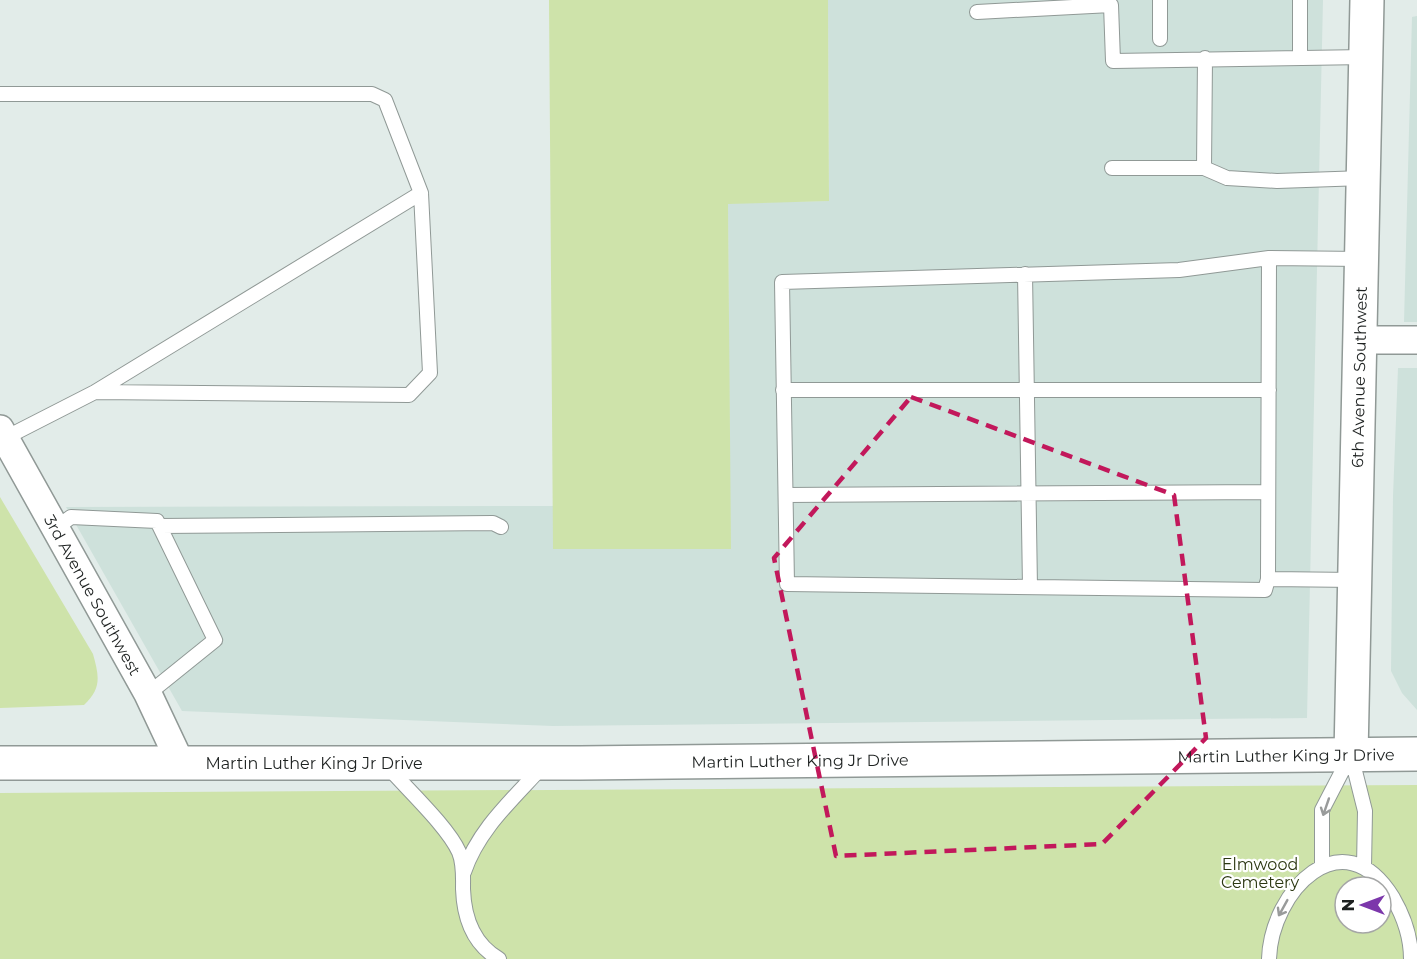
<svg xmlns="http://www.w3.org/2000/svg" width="1417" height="959" font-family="Montserrat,sans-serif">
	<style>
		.built { fill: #cee1db }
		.green { fill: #cee3aa; fill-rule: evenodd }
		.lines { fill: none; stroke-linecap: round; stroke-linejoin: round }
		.service-casing { stroke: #909996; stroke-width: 16 }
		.minor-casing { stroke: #909996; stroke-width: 30 }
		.secondary-casing { stroke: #909996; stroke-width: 36 }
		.service { stroke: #fff; stroke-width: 14 }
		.minor { stroke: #fff; stroke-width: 27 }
		.secondary { stroke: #fff; stroke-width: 33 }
		.oneway { stroke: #999b9b }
		.marked { fill: none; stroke: #c2185b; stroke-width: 4.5; stroke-dasharray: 12 8; stroke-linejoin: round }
		.labels { text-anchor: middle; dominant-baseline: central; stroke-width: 4.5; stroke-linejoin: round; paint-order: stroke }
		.street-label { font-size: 16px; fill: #1d2120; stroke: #fff }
		.park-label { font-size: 16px; fill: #2b3711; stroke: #fff }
	</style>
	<rect width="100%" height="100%" fill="#e2ece9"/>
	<path class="built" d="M828,0H1323L1307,718L553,726L182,711L66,507L553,506L554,549H730L728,203L829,201Z
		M1417,16V322H1404L1412,17Z
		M1398,368H1417V710L1402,693L1391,671L1393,496Z"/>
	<path class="green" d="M549,0H828L829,201L728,204L731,549H553Z
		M0,497L93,654C99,676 102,688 84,705L0,708Z
		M1417,785V959H0V793ZM1345,887H1381V923H1345Z"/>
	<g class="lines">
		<g class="service-casing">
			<path id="service" d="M1300,0V58
				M977,12L1111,5L1113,61L1366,57
				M1160,39V0
				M0,94H372L385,100L421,193L95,392L5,438
				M1112,168H1204L1205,58
				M1204,168L1227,178L1277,181L1364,178
				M1025,274L1030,587
				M783,390H1269
				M95,392L409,395L430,373L421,193
				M786,495L1268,492
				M160,526L493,523L501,527
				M56,528L71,517L157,521L215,640L148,694
				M1268,579L1265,590L787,584L782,282L1179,270L1269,258
				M1355,580L1268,579L1269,258L1362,259
				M1351,755L1365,811L1364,867
				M388,767C407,789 448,827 459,852C464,864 463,877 463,889C464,918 473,944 499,959
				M1322,866V810L1350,756
				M464,872C478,830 512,800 541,768
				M1269,959C1271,891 1343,816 1393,898C1404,917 1411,937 1411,959"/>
		</g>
		<g class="minor-casing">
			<g id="minor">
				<path d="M1361,340H1417"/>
				<path id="s1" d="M0,429L148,694L181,764"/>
			</g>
		</g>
		<g class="secondary-casing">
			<g id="secondary">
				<path id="s2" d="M1351,755L1367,0"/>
				<path id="s3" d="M0,763H580L1417,754"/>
			</g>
		</g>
		<use href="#service" class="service"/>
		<use href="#minor" class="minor"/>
		<use href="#secondary" class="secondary"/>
	</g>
	<defs><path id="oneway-shaft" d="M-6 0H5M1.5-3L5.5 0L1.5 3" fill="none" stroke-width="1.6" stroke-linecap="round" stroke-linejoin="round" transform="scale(1.5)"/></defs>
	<g class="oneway">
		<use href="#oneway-shaft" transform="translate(1326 807) rotate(109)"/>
		<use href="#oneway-shaft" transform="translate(1283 908) rotate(119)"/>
	</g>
	<path class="marked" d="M911,397L1174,495L1206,738L1102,844L836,856L774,558Z"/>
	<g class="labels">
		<g class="street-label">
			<text stroke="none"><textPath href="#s2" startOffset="378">6th Avenue Southwest</textPath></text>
			<text stroke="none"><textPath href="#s1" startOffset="190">3rd Avenue Southwest</textPath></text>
			<text stroke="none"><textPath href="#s3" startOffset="1286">Martin Luther King Jr Drive</textPath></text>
			<text stroke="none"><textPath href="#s3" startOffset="800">Martin Luther King Jr Drive</textPath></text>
			<text stroke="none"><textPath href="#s3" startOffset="314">Martin Luther King Jr Drive</textPath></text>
		</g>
		<g class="park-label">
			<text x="1260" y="864">Elmwood<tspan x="1260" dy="18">Cemetery</tspan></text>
		</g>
	</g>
	<g transform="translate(1363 905) rotate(270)"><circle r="28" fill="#ffffff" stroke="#a5a6a6" stroke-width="1.5"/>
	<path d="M0-4.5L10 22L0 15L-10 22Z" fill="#7c37ab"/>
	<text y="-9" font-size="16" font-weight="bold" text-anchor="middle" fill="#1d2120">N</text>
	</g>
</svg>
